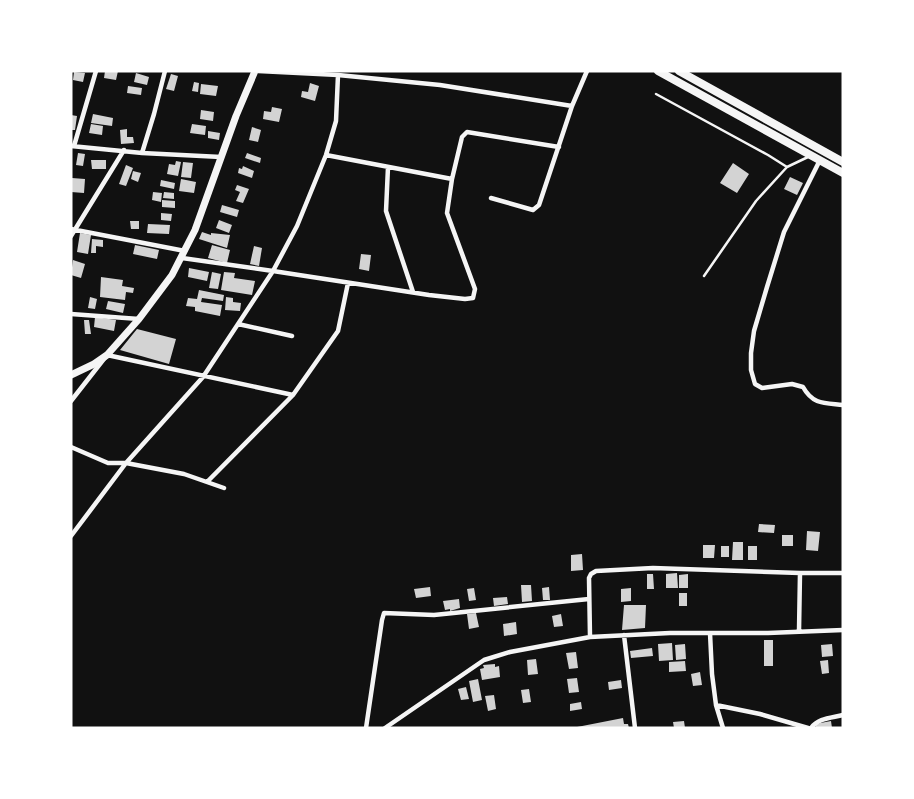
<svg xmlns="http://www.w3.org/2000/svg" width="914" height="799" font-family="'Fira Sans',sans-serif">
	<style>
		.building { fill: #d3d3d3 }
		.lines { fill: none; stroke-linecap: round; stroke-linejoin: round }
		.service { stroke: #f5f5f5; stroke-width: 2.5 }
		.minor { stroke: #f5f5f5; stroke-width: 4.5 }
		.primary { stroke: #f5f5f5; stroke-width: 7 }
		.trunk { stroke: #f5f5f5; stroke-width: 8 }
	</style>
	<rect width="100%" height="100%" fill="#111"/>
	<path class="building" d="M105,71H118L116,80L104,78Z
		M74,72L85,73L83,82L73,80Z
		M136,73L149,77L147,85L134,82Z
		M171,74L178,76L174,91L166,89Z
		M194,82L199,83L198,92L192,91Z
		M310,83L319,86L315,101L301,97L302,91L308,92Z
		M201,84L218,86L216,96L200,94Z
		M128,86L142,88L141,95L127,93Z
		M272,107L282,109L279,122L263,119L264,111L271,112Z
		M201,110L214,112L213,121L200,119Z
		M93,114L113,118L112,126L91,123Z
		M71,115L77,116L75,130H71Z
		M91,124L103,126L102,135L89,133Z
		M192,124L206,126L205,135L190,133Z
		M252,127L261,130L258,142L249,140Z
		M127,129V137H133L134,143L121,144L120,130Z
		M208,131L220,133L219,140L208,138Z
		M78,153L85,154L83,166L76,165Z
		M247,153L261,158L260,163L245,158Z
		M91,160H106V169H92Z
		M176,161L181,162L178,176L167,174L169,164L175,165Z
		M183,162L193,163L191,178L181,177Z
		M733,163L749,174L737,193L720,183Z
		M126,165L133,168L126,186L119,184Z
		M243,166L254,171L252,178L238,173L239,168L242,169Z
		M133,171L141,173L138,182L131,179Z
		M790,177L803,183L797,195L784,189Z
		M72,178L85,179L84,193L71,192Z
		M181,179L196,182L194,193L179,191Z
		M161,180L175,183L174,189L160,186Z
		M237,185L249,189L243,203L236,201L240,192L235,190Z
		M153,192L162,193L161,202L152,200Z
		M164,192L174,193V199L163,198Z
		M162,200L175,201V208L162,207Z
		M222,205L239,210L237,217L220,212Z
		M161,213L172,214L171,221L161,220Z
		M219,220L232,225L229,233L216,228Z
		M130,221H139V229H131Z
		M148,224L170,225L169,234L147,233Z
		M202,232L211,235V233L230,235L227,248L199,239Z
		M80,233L91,235L88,254L77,252Z
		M92,239L103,240V247L96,246V253H91Z
		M135,245L159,250L157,259L133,254Z
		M212,245L230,250L227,263L208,258Z
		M254,246L262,248L259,266L250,264Z
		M361,254L371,255L369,271L359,269Z
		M73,260L85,264L81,278L71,275Z
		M189,268L209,272L207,281L188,277Z
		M212,272L221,274L218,289L209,288Z
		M224,272L235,273L234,278L255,281L252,295L221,290Z
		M101,277L123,280L122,286L134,288L133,293L126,292L125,300L100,297Z
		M199,290L224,295L223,301L202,298L201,302L222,305L220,316L195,311V307L186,306L188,298L197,299Z
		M90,297L97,299L95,309L88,308Z
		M226,297L233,298V302L241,303L240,311L225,310Z
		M108,301L125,304L123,313L106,309Z
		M95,317L116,320L114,331L94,327Z
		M84,320H89L91,334H85Z
		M137,329L176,339L169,364L120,350Z
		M759,524L775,525L774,533L758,532Z
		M807,531L820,532L818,551L806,550Z
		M782,535H793V546H782Z
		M733,542H743V560H732Z
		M703,545H715L714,558H703Z
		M721,546H729V557H721Z
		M748,546H757V560H748Z
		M582,554L583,570L571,571V555Z
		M677,573L678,588H666V574Z
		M647,574H653L654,589H647Z
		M688,574V588H679V575Z
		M521,585H531L532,601L522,602Z
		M430,587L431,596L416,598L414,589Z
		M549,587L550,600H543L542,588Z
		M474,588L476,600L469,601L467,589Z
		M631,588V601L621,602V589Z
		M679,593H687V606H679Z
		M507,597L508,604L494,606L493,598Z
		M459,599L460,608L450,611V609L445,610L443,601Z
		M624,605H646L645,628L622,630Z
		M476,613L479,627L469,629L467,614Z
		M561,614L563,626L554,627L552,616Z
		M516,622L517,634L504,636L503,624Z
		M764,640H773V666H764Z
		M672,643L673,660L659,661L658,644Z
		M685,644L686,659L676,660L675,645Z
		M832,644L833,656L822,657L821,645Z
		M652,648L653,656L631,658L630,651Z
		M576,652L578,668L569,669L566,653Z
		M536,659L538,674L528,675L527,660Z
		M828,660L829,673L822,674L820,661Z
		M685,661L686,671L669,672V662Z
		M495,664V667L499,666L500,677L482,680L480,669L484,668L483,665Z
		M700,672L702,685L693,686L691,674Z
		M577,678L579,692L569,693L567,679Z
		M478,679L482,700L473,702L469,681Z
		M621,680L622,688L609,690L608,682Z
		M466,687L469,699L461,700L458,689Z
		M529,689L531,702L523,703L521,690Z
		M494,695L496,709L488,711L485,696Z
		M581,702L582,709L570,711V704Z
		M623,718L624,724H628L629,728H572Z
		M684,721L685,728H674L673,722Z
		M831,721L832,728H816L815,724Z"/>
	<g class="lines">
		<path class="service" d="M656,94L768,155L787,167L808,157
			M704,276L756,201L787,167"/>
		<path class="minor" d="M258,71L338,75L440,85L572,106
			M71,146L142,153L221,157
			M74,146L96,71
			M142,153L154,114L165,71
			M326,155L452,179
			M820,160L784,232L767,287L754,331L751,353V370L755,384L762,388L792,384L803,387C813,405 825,403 843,405
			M388,167L386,211L413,292
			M491,198L533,210L539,205L572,106L587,71
			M71,229L185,251
			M71,236L124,150
			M182,258L273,271L297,226L326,155L336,121L338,75
			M71,314L139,319
			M238,324L292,336
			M71,401L107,355L293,395
			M71,447L108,463H126L184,474L224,488
			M207,482L293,395L338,331L348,283
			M71,536L126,463L203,377L273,271L429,295L465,299L473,298L475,289L447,213L452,179L462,137L467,132L559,147
			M799,631L800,573
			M710,633L712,674L716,705
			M624,635L635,728
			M590,637L589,578L591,574L596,571L653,568L800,573H843
			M366,728L382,620L384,613L434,615L589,599
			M385,728L484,660L510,652L590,637L670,633H768L843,630
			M723,728L716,705L760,714L808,728
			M811,728C818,718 831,718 843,715"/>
		<path class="primary" d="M71,375L94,364L107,355L139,319L172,275L195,230L236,116L255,71"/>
		<path class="trunk" d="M658,71L843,173
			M679,71L843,162"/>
	</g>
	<rect width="914" height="799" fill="none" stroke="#ffffff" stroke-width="145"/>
</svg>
